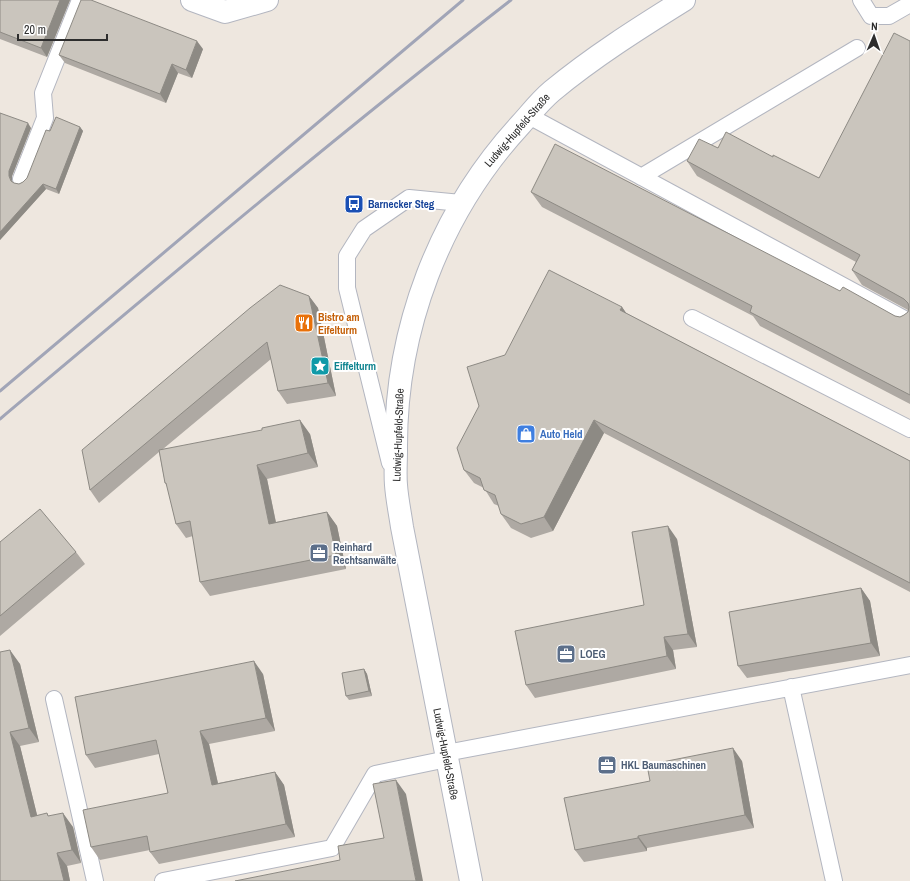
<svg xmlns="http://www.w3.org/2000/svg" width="910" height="881" font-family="'Archivo Narrow',sans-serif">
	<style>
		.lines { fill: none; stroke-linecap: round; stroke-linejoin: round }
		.lane-casing { stroke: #b3b6c0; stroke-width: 18 }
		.street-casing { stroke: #b3b6c0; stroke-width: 24 }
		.secondary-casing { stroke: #b3b6c0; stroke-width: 24 }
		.lane { stroke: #fff; stroke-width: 16 }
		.street { stroke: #fff; stroke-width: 22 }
		.secondary { stroke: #fff; stroke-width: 22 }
		.rail { stroke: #a1a5b7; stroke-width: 3 }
		.wall { fill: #aea9a3 }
		.shaded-wall { fill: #8d8a84 }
		.building { fill: #cac5bd; stroke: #8d8a84 }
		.labels { text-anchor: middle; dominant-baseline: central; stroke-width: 4; stroke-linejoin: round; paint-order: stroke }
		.street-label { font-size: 11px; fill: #2d2d2d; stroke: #fff }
		.transit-label { font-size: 11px; font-weight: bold; fill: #164399; stroke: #fff; text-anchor: start }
		.food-label { font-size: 11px; font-weight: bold; fill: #c56008; stroke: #fff; text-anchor: start }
		.culture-label { font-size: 11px; font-weight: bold; fill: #0d838f; stroke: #fff; text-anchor: start }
		.shop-label { font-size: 11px; font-weight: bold; fill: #366cbe; stroke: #fff; text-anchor: start }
		.service-label { font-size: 11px; font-weight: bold; fill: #4e5e75; stroke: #fff; text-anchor: start }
	</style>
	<rect width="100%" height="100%" fill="#eee7df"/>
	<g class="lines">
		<g class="lane-casing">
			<path id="lane" d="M861,0L871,16H889L910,4
				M529,116L910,322
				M641,177L857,48
				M21,179L45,118L43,93L80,0
				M692,318L910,429
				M390,463L347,288V256L364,229L409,198L461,203
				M791,687L834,881
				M54,699L95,881
				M446,753L910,665
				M163,881L332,848L375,774L447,759"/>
		</g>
		<g class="street-casing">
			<path id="street" d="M192,0L225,12L267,0"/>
		</g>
		<g class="secondary-casing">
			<path id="secondary" d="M471,881L402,527C400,513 397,499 396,485C395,474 396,462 396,450C395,330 439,213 521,124C531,113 540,101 552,91C593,57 639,28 684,0"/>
		</g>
		<use href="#lane" class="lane"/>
		<use href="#street" class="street"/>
		<use href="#secondary" class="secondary"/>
		<path class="rail" d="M0,391L463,0
			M0,419C169,277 337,135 511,0"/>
	</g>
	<path class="wall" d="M0,0H70L47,57L0,39Z
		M910,41V404L760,326L753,316L542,207L531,192L840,291L895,316L900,317L904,315L908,312V310L862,285L852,270L856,262L697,176L687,161L718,148L773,157L819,178Z
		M203,49L192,78L178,73L166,103L65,63L59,55Z
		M0,113L31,128L12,176V181L14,183L19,184L23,182L27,178L50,131L80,127L83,131L59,194L46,189L0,240Z
		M309,296L318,308L336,396L287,404L278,391L271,359L163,449L310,434L318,467L267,479L276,522L327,512L337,526L346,569L210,596L200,582L193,536L186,538L176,524L167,486L165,483L159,452L99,503L90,490Z
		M622,307L626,313L910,461V592L604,433L553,531L531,538L511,528L501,514L499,506L494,504L484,488L474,483L464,470L505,355Z
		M677,539L697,647L673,650L676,669L535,698L526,685L644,605Z
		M0,542L76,552L85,564L0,636Z
		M861,588L870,601L880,656L747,678L738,666Z
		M0,652L20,664L39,742L20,746L37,815L49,816L73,827L81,863L67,866L70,881H0Z
		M364,669L367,674L372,696L349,700L346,696Z
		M263,674L275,731L209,744L218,783L275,772L284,785L295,837L159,864L150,852V850L100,860L91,847L168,793L159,754L95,768L86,755Z
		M742,761L754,828L647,848V851L584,862L575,850L650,781Z"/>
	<path class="shaded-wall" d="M60,0H70L47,57L41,48Z
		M197,41L203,49L192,78L186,70Z
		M172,64L178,73L166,103L160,94Z
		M28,123L31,128L12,176V181L14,185L9,176V171Z
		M80,127L83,131L59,194L56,189Z
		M43,184L46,189L0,240V232Z
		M309,296L318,308L336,396L328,383Z
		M622,307L631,320L620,310Z
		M300,420L310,434L318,467L308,453Z
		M594,420L604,433L553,531L544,517Z
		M257,465L267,479L279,538L269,524Z
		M327,512L337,526L346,569L336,555Z
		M668,526L677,539L697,647L688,634Z
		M861,588L870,601L880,656L871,643Z
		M664,637L673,650L676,669L667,656Z
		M10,650L20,664L39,742L29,728Z
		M254,661L263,674L275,731L266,718Z
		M364,669L367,674L372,696L369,691Z
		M200,731L209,744L221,797L212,785Z
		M10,732L20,746L41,831L31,817Z
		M733,748L742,761L754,828L745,815Z
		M275,772L284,785L295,837L286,824Z
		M396,780L406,794L423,881H416Z
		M63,813L73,827L81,863L72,850Z
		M638,836L647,848V851L638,838Z
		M57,853L67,866L70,881H64Z"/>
	<path class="building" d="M0,0H60L41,48L0,32Z
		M81,0H91L197,41L186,70L172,64L160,94L59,55Z
		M894,33L910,41V395L750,312L752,306L531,192L555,144L840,291L843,287L895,316L900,317L904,315L908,312L909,307L908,303L904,299L852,270L860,255L687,161L699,139L718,148L726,132L773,157V155L819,178Z
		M0,113L28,123L9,171V176L11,181L14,183L19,184L23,182L27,178L46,130L50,131L56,117L80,127L56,189L43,184L0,232Z
		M549,270L622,307L620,310L910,461V583L594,420L544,517L521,524L501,514L495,495L484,490L480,478L464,470L457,448L479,406L467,367L505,355Z
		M280,285L309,296L328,383L278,391L267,342L90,490L82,450L250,308Z
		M300,420L308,453L257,465L269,524L327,512L336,555L200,582L190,521L176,524L166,483H165L159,450L262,430V428Z
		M40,509L76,552L0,616V542Z
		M668,526L688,634L664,637L667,656L526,685L515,631L644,605L632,532Z
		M861,588L871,643L738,666L729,612Z
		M10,650L29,728L10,732L31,817L47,813L48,816L63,813L72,850L57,853L64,881H0V652Z
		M254,661L266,718L200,731L212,785L275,772L286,824L150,852L147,836L91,847L83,810L168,793L156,740L86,755L75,697Z
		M364,669L369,691L346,696L342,673Z
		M733,748L745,815L638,836V838L575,850L564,798L650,781L647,765Z
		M396,780L416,881H235L340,860L338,846L384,838L373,784Z"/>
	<defs>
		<g id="bus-square" transform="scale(1)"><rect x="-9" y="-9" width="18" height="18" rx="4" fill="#1a4fb4" stroke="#fff"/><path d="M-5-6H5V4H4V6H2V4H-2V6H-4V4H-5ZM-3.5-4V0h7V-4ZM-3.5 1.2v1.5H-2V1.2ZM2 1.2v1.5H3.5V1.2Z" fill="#fff"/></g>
		<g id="restaurant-square" transform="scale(1)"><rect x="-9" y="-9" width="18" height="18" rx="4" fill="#e8710a" stroke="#fff"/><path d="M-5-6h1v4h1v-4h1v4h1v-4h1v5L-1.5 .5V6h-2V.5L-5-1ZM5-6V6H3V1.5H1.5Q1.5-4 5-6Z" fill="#fff"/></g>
		<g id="sight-square" transform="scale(1)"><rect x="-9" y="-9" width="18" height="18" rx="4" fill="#0f9aa8" stroke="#fff"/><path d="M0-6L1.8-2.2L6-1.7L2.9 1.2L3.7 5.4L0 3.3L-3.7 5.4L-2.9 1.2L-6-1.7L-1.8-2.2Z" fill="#fff"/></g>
		<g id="shop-square" transform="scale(1)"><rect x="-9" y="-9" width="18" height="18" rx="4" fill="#3f7fe0" stroke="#fff"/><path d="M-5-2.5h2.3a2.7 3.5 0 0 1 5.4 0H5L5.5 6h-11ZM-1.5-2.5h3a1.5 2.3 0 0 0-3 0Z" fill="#fff"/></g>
		<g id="office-square" transform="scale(1)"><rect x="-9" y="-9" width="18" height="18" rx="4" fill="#5c6f8a" stroke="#fff"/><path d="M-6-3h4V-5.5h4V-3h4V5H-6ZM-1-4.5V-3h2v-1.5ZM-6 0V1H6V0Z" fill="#fff"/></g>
	</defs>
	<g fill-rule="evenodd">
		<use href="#bus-square" x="354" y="204"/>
		<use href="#restaurant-square" x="304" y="323"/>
		<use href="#sight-square" x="320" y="366"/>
		<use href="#shop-square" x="526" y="434"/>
		<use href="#office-square" x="319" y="553"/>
		<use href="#office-square" x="566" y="654"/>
		<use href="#office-square" x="607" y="765"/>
	</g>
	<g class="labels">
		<g class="street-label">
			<text transform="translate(517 130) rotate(-49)">Ludwig-Hupfeld-Straße</text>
			<text transform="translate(398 435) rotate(-88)">Ludwig-Hupfeld-Straße</text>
			<text transform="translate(446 754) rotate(79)">Ludwig-Hupfeld-Straße</text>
		</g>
		<g class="transit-label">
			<text x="368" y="204">Barnecker Steg</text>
		</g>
		<g class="food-label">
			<text x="318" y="317">Bistro am<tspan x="318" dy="13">Eifelturm</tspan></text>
		</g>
		<g class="culture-label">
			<text x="334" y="366">Eiffelturm</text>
		</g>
		<g class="shop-label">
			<text x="540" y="434">Auto Held</text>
		</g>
		<g class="service-label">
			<text x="333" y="547">Reinhard<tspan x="333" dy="13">Rechtsanwälte</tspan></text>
			<text x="580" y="654">LOEG</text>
			<text x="621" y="765">HKL Baumaschinen</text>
		</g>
	</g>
	<g transform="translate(874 36) rotate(2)" stroke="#ffffff" stroke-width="3" paint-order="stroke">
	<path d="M0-3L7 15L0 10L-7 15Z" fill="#2d2d2d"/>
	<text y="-6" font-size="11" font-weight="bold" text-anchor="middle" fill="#2d2d2d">N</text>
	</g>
	<path d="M18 34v6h89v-6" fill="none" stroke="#2d2d2d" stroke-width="2"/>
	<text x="24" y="34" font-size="12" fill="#2d2d2d" stroke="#ffffff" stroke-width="3" paint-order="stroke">20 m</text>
</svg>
